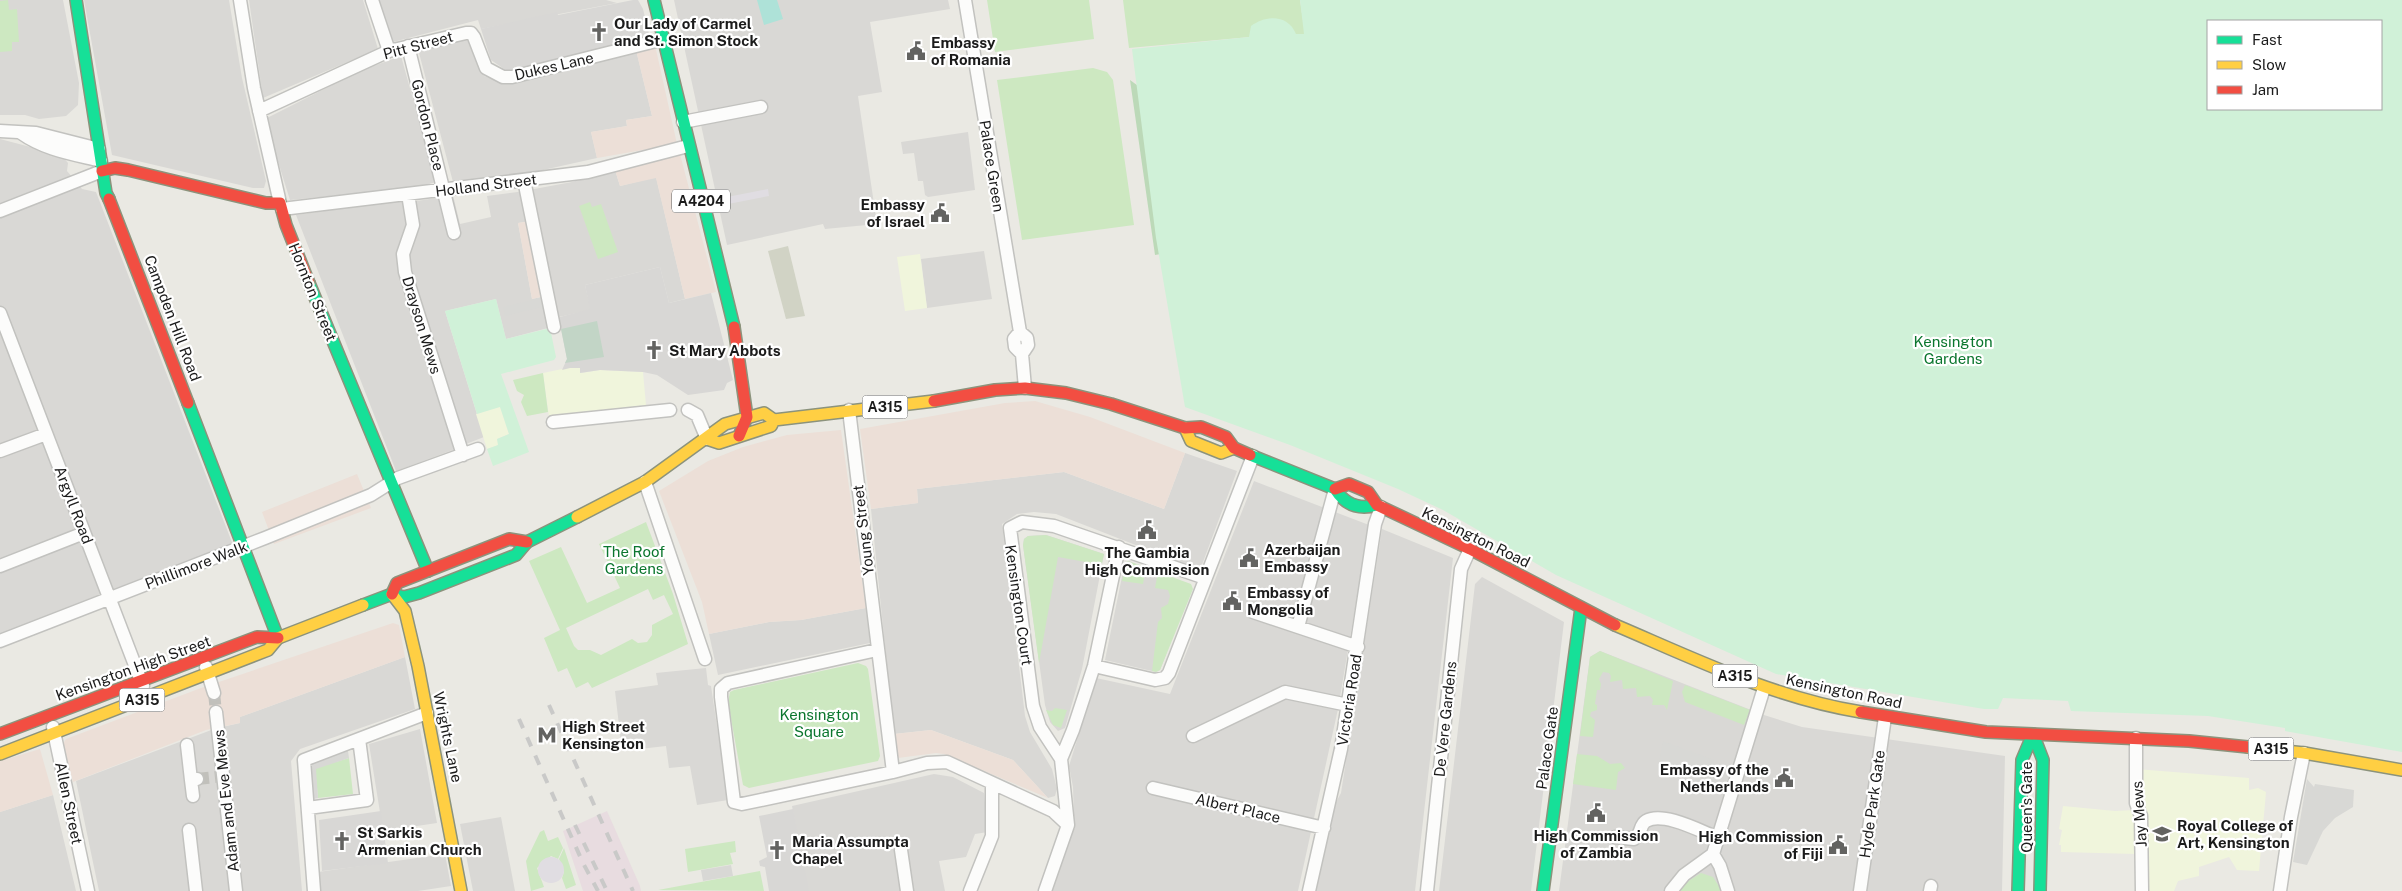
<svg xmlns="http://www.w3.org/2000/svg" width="2402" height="891" font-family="'Public Sans',sans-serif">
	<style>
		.residential { fill: #d9d8d5 }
		.commercial { fill: #ecdfd7 }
		.industrial { fill: #e8dce0 }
		.education { fill: #f0f5dc }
		.religious { fill: #d8d7d5 }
		.construction { fill: #d1d3c5 }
		.grass { fill: #cde8c1; fill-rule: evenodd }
		.forest { fill: #bcd9b8 }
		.cemetery { fill: #c2d5c6 }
		.park { fill: #d0f1d8; fill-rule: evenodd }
		.pitch { fill: #aee2d8 }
		.parking { fill: #d8d8d5 }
		.plaza { fill: #e0dde2 }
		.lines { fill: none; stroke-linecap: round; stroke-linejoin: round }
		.street-tunnel { stroke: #c1c0bb; stroke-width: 12; stroke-dasharray: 12 6; stroke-linecap: butt }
		.street-casing { stroke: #c2c2bf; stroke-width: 15 }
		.fast-casing { stroke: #8c937c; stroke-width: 14 }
		.slow-casing { stroke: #8c937c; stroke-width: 14 }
		.jam-casing { stroke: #8c937c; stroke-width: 14 }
		.street { stroke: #fcfcfb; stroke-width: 12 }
		.fast { stroke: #16e098; stroke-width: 11 }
		.slow { stroke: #ffcf43; stroke-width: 11 }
		.jam { stroke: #f24e42; stroke-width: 11 }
		.rail { stroke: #c9c9c8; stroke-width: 4; stroke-dasharray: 10 10; stroke-linecap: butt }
		.labels { text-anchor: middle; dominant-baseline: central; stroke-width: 4.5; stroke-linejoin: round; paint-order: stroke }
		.shield { fill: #fff; stroke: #5f5f5f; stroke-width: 1 }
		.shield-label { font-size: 14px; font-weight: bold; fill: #1b1b1b }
		.poi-label { font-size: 15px; font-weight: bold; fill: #1b1b1b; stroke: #fff; text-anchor: start }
		.street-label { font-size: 15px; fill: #1b1b1b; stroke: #fff }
		.park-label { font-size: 15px; fill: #0b762e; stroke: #fff }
	</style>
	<rect width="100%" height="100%" fill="#eae9e3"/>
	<path class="residential" d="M0,0H63L79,83L78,105L66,116L39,119L25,115H0Z
		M84,0H229L242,78L266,181L264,188H253L112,155Z
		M249,0H363L378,49L263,98Z
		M379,0H606L617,3L481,29L478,20L393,42Z
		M674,0H948L950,9L870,22L882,92L858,96L877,224L825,229L823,224L727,245Z
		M470,38L484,76L502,83L636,50L652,116L626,120L627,126L591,132L597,158L525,174L453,182L418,49Z
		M401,56L436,182L419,187L290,200L266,123L267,118L360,71Z
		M968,132L975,190L928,197L925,195L923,181H918L914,153L903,154L901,142Z
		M0,139L61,155L68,163L67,171L82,189L96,192L233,545L0,634Z
		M615,170L620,186L656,177L685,299L669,303L660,267L585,285L591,310L554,318L529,190L572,182Z
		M525,191L531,221L518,223L532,299L545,296L552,327L506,339L496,299L445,311L484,437L466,444L407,266L411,202L453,195L460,224L491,217L487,196Z
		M405,200L410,222L399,273L458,448L396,471L296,215Z
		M984,251L992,299L927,308L921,259Z
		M1185,453L1237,471L1200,570L1056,514L1034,512L1017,514L1002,524L1025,716L1030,732L1052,769L1057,789L1055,796L1048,798L1013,760L931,730L894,734L871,509L918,503L917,489L1064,472L1164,509Z
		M1254,481L1369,525L1338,709L1298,891H1049L1072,829L1074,818L1073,787L1069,766L1096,678L1170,694Z
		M1382,529L1453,558L1415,891H1316L1333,808L1341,793Z
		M1046,535L1104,554L1082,669L1065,728L1058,731L1050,722L1045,705L1023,545L1024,539L1028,536Z
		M1129,561L1192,586L1160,670L1156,672L1105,660L1125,562Z
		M1482,577L1564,622L1531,891H1439L1475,584Z
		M866,608L870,643L718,675L709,634L769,622L801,620Z
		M1600,651L1764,715L1802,727L2005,756L2002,891H1559L1590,657Z
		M405,657L415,709L300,749L291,761L302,891H240L222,727L240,723V717Z
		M706,668L708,685L711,686L728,800L697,805L690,766L669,768L666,746L622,751L615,691L658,685L656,673Z
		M214,729L232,891H99L76,781Z
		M420,729L437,823L383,831L369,744Z
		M934,774L953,777L984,793L988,832L975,834L966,857L939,861L945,891H808L792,806Z
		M53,795L76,891H0V812Z
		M501,817L515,891H473L460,824Z
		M445,854L451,886L418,891H319L318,872Z"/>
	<path class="commercial" d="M655,45L677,144L597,158L591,132L627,126L626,120L652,116L636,50Z
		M680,154L716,292L685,299L656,178L620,186L615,170Z
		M531,221L545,296L532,299L518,223Z
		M1035,401L1090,417L1185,453L1164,509L1064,472L917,489L918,503L871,509L860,429L1005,403Z
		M841,430L866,608L801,620L769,622L709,634L702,602L659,491L708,461L743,447L787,435Z
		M357,474L371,508L274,544L262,512Z
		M393,623L399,625L405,657L240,717V723L206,730L73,782L63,744L66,739L201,688Z
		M931,730L1013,760L1048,798L944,754L936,753L898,758L894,734Z
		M40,749L53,795L0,812V761Z"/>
	<path class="industrial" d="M607,811L640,886L641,891H583L563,831Z"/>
	<path class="education" d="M920,254L927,308L905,311L897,257Z
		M567,368H580L581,373L600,370L643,372L646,405L549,417L543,373Z
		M500,406L509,434L497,439L499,445L487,449L476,414Z
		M2136,769L2249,778V790L2258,788L2266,792L2259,871L2237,870L2229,857L2199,867V876L2178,881L2174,891H2135L2136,854L2061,852V845H2059L2062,830L2059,829L2063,806L2115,811L2134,810Z"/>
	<path class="religious" d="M633,0H638L643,9L650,38L507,71L491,60L481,29L557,12L558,15Z
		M660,267L669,303L711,293L733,380L727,383L724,390L688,395L657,375L643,372L600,370L580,373V368H570L562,370L567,359L561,329H558L556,318L590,309L585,285Z
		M793,809L809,891H769L765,867L760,866L759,861L767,857L759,816Z
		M381,811L388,863L322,871L319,820Z"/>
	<path class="construction" d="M788,246L805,316L786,319L768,251Z"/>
	<path class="grass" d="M8,0L9,10L17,9L19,42H12V51L0,52V1Z
		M987,0H1089L1094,39L995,52Z
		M1123,0H1300L1305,34L1250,37L1129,48Z
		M1093,68L1107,72L1113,80L1134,225L1022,240L997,80Z
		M590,202L592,207L601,204L618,252L598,259L579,206Z
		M543,373L548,412L527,416L521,402L524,395L517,391L513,380Z
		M646,522L673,594L688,644L592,688L588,682L576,688L567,668L558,672L544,638L560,630L529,561L561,547L587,603L620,588L599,544ZM648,589L653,600L664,595L673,614L652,625V635L647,642L638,643L632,639L601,655L590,650H578L574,646L566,628Z
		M1046,535L1104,554L1102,563L1097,564L1058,557L1039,663L1023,545L1024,539L1028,536Z
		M1127,561L1146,567L1143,584L1122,581Z
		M1158,572L1191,584L1193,589L1160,670L1156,672L1152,671L1158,622L1162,618L1161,608L1168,604L1170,596L1168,590L1155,588Z
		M1600,651L1673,681L1667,710L1664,705H1652L1653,700L1650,696L1637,697L1636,688L1623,689L1622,680L1610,682L1611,676L1609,673L1603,672L1599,679L1601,684L1600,690H1597L1595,704L1597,705V710L1591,712L1590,716L1595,720L1593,737L1580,736L1590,657Z
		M858,663L866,666L868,669L880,756L878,761L749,788L743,785L728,702L730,692L734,690Z
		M1685,685L1750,710L1744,725L1685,702L1682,692Z
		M1055,708L1067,710L1061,728L1053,725L1046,710L1052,711Z
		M1577,754L1597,756L1610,764L1621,763L1625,768L1618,772L1616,790L1573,784Z
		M349,758L353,794L318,798L315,768Z
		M544,830L548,841L558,837L563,848L558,859L551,856L537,868L544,887L531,891L526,861L540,832Z
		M735,841L736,852L730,853L733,864L688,872L685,849Z
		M564,848L576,885L566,889L562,878L564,872L559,859Z
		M760,871L764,891L658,890Z
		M1701,873L1713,877L1722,891H1679L1687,882Z"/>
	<path class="forest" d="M1130,80L1145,91L1166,253L1155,255Z"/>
	<path class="cemetery" d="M597,321L604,357L565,363L567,359L561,329Z"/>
	<path class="park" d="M1300,0H2402V752L2285,731V728L2208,716L2071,711L2068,701L2003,698L1998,709H1984L1776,674L1556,575L1443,510L1398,489L1290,445L1185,407L1156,238L1132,49L1249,37L1251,26C1266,15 1288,14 1296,34H1304ZM2208,21H2381V109H2208Z
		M496,299L506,339L550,328L556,357L554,360L501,374L529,452L493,466L487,449L498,445L497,439L509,434L500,407L477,414L445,311Z"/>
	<path class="pitch" d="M757,0H777L783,19L764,25Z"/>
	<path class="parking" d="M540,298L542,307L505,316L503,307Z
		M1663,741L1714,760L1713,764L1729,769L1722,789L1658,767Z
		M347,744L349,758L316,769L318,798L307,800L304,760Z
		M2307,779L2314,787L2315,784L2354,790L2353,807L2335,818L2323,831L2307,865L2293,862Z
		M731,865L733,876L703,881L701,870Z"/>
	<path class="plaza" d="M768,189L769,196L723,205L722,198Z
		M538 870a13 13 0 1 1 26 0a13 13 0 1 1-26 0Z"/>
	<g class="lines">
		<path class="street-tunnel" d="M214,693L216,712
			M197,779L216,777"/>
		<g class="street-casing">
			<path id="street" d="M240,0L254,88L280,203
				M372,0L389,51
				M965,0L1020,332L1027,338L1028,345L1022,354
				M408,46L454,233
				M259,111L389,51L466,33H471L474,37L486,68L503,77H512L664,39
				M683,122L761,107
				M0,131L36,133L99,149
				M21,133C45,150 73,154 101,161
				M524,180L554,327
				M408,194L413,225L403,254L405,272L463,455
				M282,209L588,172L688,146
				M0,211L102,171
				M0,313L143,686
				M1020,332L1014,339L1015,347L1022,354L1025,388
				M688,410L697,415L707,439
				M849,410L893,772L742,804L734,802L721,697V689L728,683L877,650
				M553,422L670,410
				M0,451L46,434
				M645,482L705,659
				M1335,489L1298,627L1358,647
				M0,566L84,533
				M1253,612L1298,627
				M0,641L265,538L371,495L398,478L478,449
				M1094,666L1155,680L1165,678L1169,673L1253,456
				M206,667L214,693
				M216,712L236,891
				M53,727L88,891
				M1193,736L1285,692L1348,705
				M2136,738V803L2141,816L2142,891
				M187,745L191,780L197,779
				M1061,759L1040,727L1033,706L1010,528L1022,522L1054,526L1205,578
				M893,772L927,763L947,762L1053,811L1068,825
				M191,780L193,796
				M1153,788L1324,828
				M308,808L367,800L359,739
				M189,830L196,891
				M1615,837L1634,839C1642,835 1639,825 1646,821C1663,811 1700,831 1718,838
				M901,850L907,891
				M1713,854L1720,866L1728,891
				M314,891L304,760L427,713
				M970,891L992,836V784
				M1045,891L1068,825L1061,759L1073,730L1094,666L1119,547
				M1309,891L1341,749L1375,524L1381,507
				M1427,891L1461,569L1470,549
				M1671,891L1684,875L1713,854L1764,688
				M1860,891L1885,717
				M1930,891L1931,886
				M2280,891L2291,817L2304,753"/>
		</g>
		<g class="fast-casing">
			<path id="fast" d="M76,0L106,193L109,199
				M654,0L734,327
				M309,283L428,571
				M188,403L278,638
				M1250,455L1335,489C1345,505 1359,510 1377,505
				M363,605L392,594L404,597L419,593L516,555L527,542L577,517
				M2033,734L2043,760L2040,891
				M1543,891L1581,608
				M2018,891L2022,760L2033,734"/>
		</g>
		<g class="slow-casing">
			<path id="slow" d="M1185,428L1191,441L1221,453L1234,448
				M707,439L719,443L771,426L774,420
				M577,517L645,482L725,424L764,413L774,420L934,401
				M392,594L405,611L418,666L461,891
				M1615,625C1695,659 1774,698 1861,712
				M2248,747L2304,753L2402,770
				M0,754L268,650L278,638L363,605"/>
		</g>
		<g class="jam-casing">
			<path id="jam" d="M102,171L115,168L128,170L266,203H280L286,225L309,283
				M109,199L188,403
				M734,327L747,417L739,436
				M934,401L995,390L1025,388L1066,393L1111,404L1185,428L1201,427L1226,437L1234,448L1250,455
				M1335,489L1349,484L1368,492L1377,505L1470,549L1615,625
				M392,594L397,583L509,539L527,542
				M1861,712L1986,732L2189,741L2248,747
				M0,734L257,637L278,638"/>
		</g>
		<use href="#street" class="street"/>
		<use href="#fast" class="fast"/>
		<use href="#slow" class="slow"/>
		<use href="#jam" class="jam"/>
		<path class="rail" d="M549,705L633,891
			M519,719L583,863L598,891
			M575,825L607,891"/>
	</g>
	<defs>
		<g id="church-bare" transform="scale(1.5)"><path d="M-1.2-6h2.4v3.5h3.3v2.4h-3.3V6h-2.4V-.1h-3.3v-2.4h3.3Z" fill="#636361" stroke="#fff" stroke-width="2.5" paint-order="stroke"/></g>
		<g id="civic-bare" transform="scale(1.5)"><path d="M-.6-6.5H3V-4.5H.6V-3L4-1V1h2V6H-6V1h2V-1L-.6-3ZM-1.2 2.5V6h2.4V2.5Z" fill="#636361" stroke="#fff" stroke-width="2.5" paint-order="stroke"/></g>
		<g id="metro-bare" transform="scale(1.5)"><path d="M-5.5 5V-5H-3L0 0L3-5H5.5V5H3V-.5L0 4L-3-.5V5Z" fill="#636361" stroke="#fff" stroke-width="2.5" paint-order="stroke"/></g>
		<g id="university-bare" transform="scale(1.5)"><path d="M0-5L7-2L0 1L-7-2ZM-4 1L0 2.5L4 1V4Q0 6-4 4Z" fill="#636361" stroke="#fff" stroke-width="2.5" paint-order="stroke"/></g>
	</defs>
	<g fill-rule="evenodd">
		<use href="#church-bare" x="599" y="32"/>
		<use href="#civic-bare" x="916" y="51"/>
		<use href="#civic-bare" x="940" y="213"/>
		<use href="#church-bare" x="654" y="350"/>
		<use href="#civic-bare" x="1147" y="530"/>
		<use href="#civic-bare" x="1249" y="558"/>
		<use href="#civic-bare" x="1232" y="601"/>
		<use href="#metro-bare" x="547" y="735"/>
		<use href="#civic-bare" x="1784" y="778"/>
		<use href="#civic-bare" x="1596" y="813"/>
		<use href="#university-bare" x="2162" y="834"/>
		<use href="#church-bare" x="342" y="841"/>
		<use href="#civic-bare" x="1838" y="845"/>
		<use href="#church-bare" x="777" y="850"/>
	</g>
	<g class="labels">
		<g class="shield">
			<rect x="672" y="189.5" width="58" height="23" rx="4"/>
			<rect x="862.5" y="395.5" width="45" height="23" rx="4"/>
			<rect x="1712.5" y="664.5" width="45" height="23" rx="4"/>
			<rect x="119.5" y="688.5" width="45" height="23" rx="4"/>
			<rect x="2248.5" y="737.5" width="45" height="23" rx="4"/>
		</g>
		<g class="shield-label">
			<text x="701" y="201">A4204</text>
			<text x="885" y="407">A315</text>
			<text x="1735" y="676">A315</text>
			<text x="142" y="700">A315</text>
			<text x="2271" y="749">A315</text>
		</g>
		<g class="poi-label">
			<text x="614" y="23">Our Lady of Carmel<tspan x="614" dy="17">and St. Simon Stock</tspan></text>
			<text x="931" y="42">Embassy<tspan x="931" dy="17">of Romania</tspan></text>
			<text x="925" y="204" text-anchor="end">Embassy<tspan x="925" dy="17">of Israel</tspan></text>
			<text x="669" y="350">St Mary Abbots</text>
			<text x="1264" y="549">Azerbaijan<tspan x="1264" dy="17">Embassy</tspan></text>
			<text x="1147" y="552" text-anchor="middle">The Gambia<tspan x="1147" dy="17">High Commission</tspan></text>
			<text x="1247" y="592">Embassy of<tspan x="1247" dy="17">Mongolia</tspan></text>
			<text x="562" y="726">High Street<tspan x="562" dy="17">Kensington</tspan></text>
			<text x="1769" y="769" text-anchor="end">Embassy of the<tspan x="1769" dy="17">Netherlands</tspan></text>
			<text x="2177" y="825">Royal College of<tspan x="2177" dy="17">Art, Kensington</tspan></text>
			<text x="357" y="832">St Sarkis<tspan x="357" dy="17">Armenian Church</tspan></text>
			<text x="1596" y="835" text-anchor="middle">High Commission<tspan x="1596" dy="17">of Zambia</tspan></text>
			<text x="1823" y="836" text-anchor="end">High Commission<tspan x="1823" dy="17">of Fiji</tspan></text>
			<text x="792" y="841">Maria Assumpta<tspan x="792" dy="17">Chapel</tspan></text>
		</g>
		<g class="street-label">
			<text transform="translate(418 45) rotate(-15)">Pitt Street</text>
			<text transform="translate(554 66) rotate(-13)">Dukes Lane</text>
			<text transform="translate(428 125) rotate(76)">Gordon Place</text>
			<text transform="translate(992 166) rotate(81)">Palace Green</text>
			<text transform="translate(486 185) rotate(-7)">Holland Street</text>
			<text transform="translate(313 292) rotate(68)">Hornton Street</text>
			<text transform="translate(173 318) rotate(69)">Campden Hill Road</text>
			<text transform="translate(422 325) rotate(73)">Drayson Mews</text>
			<text transform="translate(74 505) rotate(69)">Argyll Road</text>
			<text transform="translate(863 530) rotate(-97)">Young Street</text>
			<text transform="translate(1476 537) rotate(26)">Kensington Road</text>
			<text transform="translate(196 565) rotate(-21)">Phillimore Walk</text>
			<text transform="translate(1019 605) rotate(82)">Kensington Court</text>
			<text transform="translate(133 668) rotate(-20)">Kensington High Street</text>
			<text transform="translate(1844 691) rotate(12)">Kensington Road</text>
			<text transform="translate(1349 700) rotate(-81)">Victoria Road</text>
			<text transform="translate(1445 719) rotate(-84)">De Vere Gardens</text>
			<text transform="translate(448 737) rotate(78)">Wrights Lane</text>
			<text transform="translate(1547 748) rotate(-82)">Palace Gate</text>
			<text transform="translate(226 801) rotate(-96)">Adam and Eve Mews</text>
			<text transform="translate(69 803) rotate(78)">Allen Street</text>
			<text transform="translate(1872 804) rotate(-82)">Hyde Park Gate</text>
			<text transform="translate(2026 807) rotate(-90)">Queen's Gate</text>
			<text transform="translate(1238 808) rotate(13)">Albert Place</text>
			<text transform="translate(2139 814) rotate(-94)">Jay Mews</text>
		</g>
		<g class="park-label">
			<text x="1953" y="341">Kensington<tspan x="1953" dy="17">Gardens</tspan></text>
			<text x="634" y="551">The Roof<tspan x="634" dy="17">Gardens</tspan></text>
			<text x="819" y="714">Kensington<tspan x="819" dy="17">Square</tspan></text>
		</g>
	</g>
	<rect x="2207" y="20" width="175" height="90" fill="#ffffff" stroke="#a4a4a4"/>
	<rect x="2217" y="36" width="25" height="8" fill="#16e098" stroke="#a4a4a4"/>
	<text x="2252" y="45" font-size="15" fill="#1b1b1b">Fast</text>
	<rect x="2217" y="61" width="25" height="8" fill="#ffcf43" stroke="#a4a4a4"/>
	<text x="2252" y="70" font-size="15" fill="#1b1b1b">Slow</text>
	<rect x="2217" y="86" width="25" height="8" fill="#f24e42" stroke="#a4a4a4"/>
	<text x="2252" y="95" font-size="15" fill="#1b1b1b">Jam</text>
</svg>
